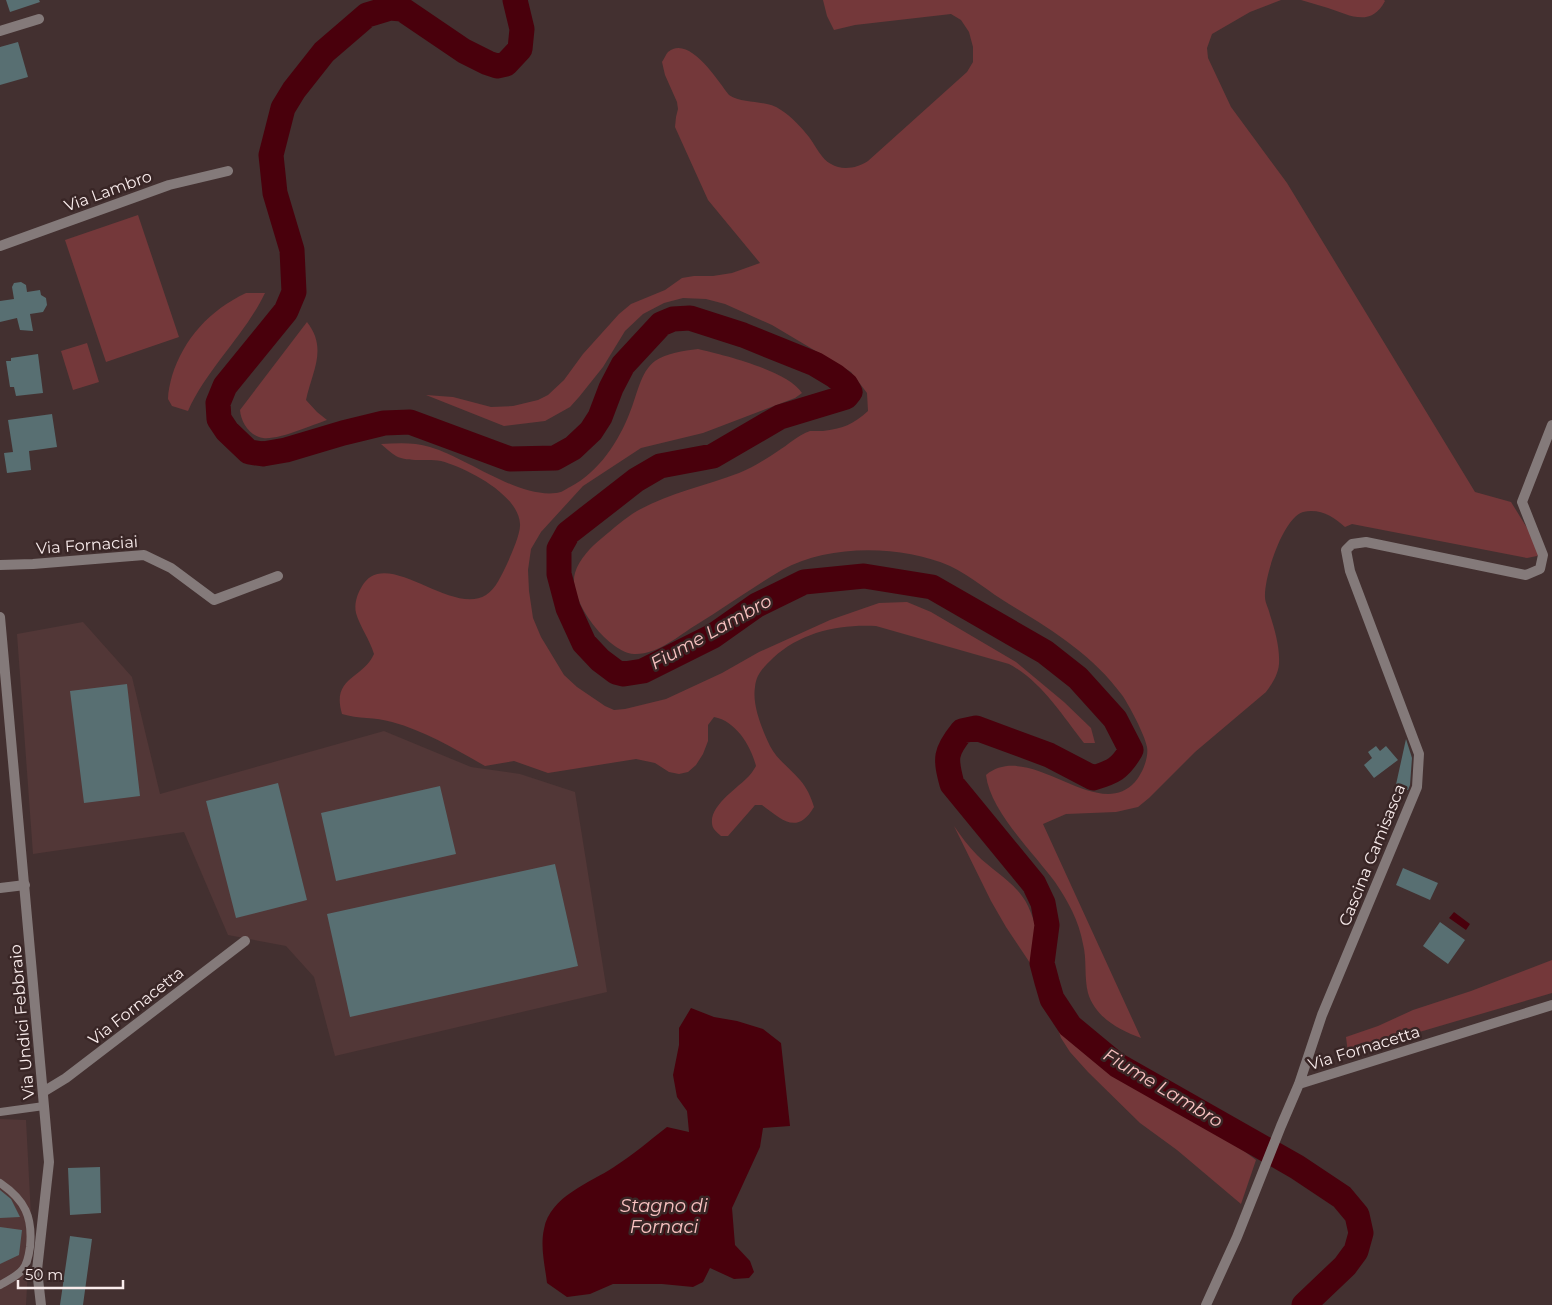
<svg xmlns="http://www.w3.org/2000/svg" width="1552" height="1305" font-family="Montserrat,sans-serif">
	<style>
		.built { fill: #523737 }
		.green { fill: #74383a }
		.water { fill: #49000c }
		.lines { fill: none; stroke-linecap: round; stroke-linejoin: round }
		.river { stroke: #49000c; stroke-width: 25 }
		.building { fill: #586f72 }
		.service { stroke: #847a7a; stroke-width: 8 }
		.minor { stroke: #847a7a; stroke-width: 10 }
		.tertiary { stroke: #847a7a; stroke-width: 10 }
		.labels { text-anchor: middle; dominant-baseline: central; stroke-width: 5; stroke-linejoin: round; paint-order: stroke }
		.street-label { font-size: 16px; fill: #f9ecec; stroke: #392626 }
		.water-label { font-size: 18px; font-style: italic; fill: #f9c2c1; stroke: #392626 }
	</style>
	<rect width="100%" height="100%" fill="#433030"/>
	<path class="built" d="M83,622L132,677L160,794L384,731L471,767L520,774L575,792L607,992L335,1056L314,977L286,946L228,935L184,832L33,854L17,634Z
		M0,1119L26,1120L31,1216L26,1305H0Z"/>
	<path class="green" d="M823,0H1281L1250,12L1212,34L1207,48L1208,58L1231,107L1287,183L1475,492L1511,502L1542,552L1537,556L1527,558L1352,524L1345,527C1334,517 1320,508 1303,512C1283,518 1264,577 1265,597C1265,603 1269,609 1270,615C1275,630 1280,648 1279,664C1278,675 1272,684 1266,692L1195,752L1149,798L1138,807L1116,812L1066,814L1043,824L1141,1038C1119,1030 1095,1017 1088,993C1084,977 1087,959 1083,944C1079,921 1068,901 1055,882C1033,852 990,811 986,775C1030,739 1097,824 1135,782C1142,774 1149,758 1147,747C1145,735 1129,705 1122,695C1093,655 1051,629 1009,604C989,592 971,576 950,566C901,545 829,544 782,570C753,587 725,607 696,625C678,636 657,655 634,654C607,652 567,598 575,573C579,559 591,547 602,538C613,529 625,518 637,511C669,493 705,486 739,473C752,468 766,459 778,451C788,445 798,435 810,431C813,431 821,431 823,431C842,429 854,424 868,411L867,393L851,372L772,325L725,304L706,299L683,298L664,303L643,314L625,331L603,367L579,397L570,407L545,421L504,426L426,395L453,397L491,407L513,406L538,400L548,395L564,380L583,354L619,314L631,304L665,290L682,278L694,276H713L732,273L760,263L708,200L675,127L676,117L678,109L677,102L665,75L662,62C664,59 666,54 668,52C689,34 718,81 729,95C744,105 766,99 781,110C792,117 801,127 809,137C815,145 822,160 831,164C842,171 858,168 868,161L967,72L973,62V47L969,32L961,20L951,14L855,25L834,30L827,16Z
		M1301,0H1384L1385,1C1371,28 1349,15 1328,8C1319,5 1310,3 1301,0Z
		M138,215L179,337L106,362L65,240Z
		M246,293H265C245,335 208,367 188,411L172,406L168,399C168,391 170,384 172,376C184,338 210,310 246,293Z
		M307,322C328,349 312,371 306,400L317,412L327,420C312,425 279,440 263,438C250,436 241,423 240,410Z
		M87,343L99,382L73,390L61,351Z
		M698,349C724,355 788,371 802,393L795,398L703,433L641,448L583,486L541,532L531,549L528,570L529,591L533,618L541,637L564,675L577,687L605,706L614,710L625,709L666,699L722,673L759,652L830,620L879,603L907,602L931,612L1016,662L1064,702L1091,728L1095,743H1084C1062,715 1041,681 1009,664L876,626C839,624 801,632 773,658C764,667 756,674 755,687C752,705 762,729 770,746C778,761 790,768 800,780C807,788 811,797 814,807C797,836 781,819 762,805H755L728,836H721C717,832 712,829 712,823C710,805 739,787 749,776C752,773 754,769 756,766C751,746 736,721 714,717L708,725V741L703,754L696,765L688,772L679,774L669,772L655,763L636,759L548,773L514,761L485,766C455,749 425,731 392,722C375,717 358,719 342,714C331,677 363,679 374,654C370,640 360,627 356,613C354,604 357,595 361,588C384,543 450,617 486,595C496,589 502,574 507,564C511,555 521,533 520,524C519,495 467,468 441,461C427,458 409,463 396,456C391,453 386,448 381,444C398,443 414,442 430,447C467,458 518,498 556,493C561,493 566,489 570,487C599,472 619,441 630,412C637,396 640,372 655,361C667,353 683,351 698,349Z
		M954,826C961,836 968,846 977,855C994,872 1018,884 1028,906C1049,951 1043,1006 1077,1045C1098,1068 1125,1081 1152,1096C1187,1114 1224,1135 1256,1160L1241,1204L1177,1150L1140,1123L1088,1072L1070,1052L1061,1038L1047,996L1036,972L1006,927L991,901Z
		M1552,960V993L1348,1053L1346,1037L1378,1026L1413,1010L1471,991Z"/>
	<path class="water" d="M1454,912L1470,924L1466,930L1449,918Z
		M691,1008L714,1017L737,1021L763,1029L781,1043L790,1126L763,1128L760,1147L732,1208L735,1245L750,1261L754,1272L749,1278L734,1279L710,1268L703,1282L693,1287L662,1284H613L590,1294L567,1297L547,1283C545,1266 540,1246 544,1229C550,1196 590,1183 614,1167C633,1155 650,1140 667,1127L689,1132L687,1111L677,1097L673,1075L679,1045V1028Z"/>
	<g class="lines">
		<path class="river" d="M515,0L522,29L520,49L506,64L497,66L488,63L464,51L402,9L390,8L367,15L324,52L294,90L283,108L271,155L275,193L292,250L294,292L286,311L225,386L218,403L219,419L227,431L249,452L263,454L286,450L343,433L384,423L410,422L510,459L555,458L573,448L591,431L600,417L611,388L623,365L661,324L673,319L690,318L743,335L815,364L835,376L846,385L850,392L846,397L780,417L713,456L660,466L636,480L568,533L559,549V574L568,608L584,643L600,660L616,672L624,674L643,671L713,636L757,605L804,582L864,576L932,587L1045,652L1078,678L1115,719L1131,750C1120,769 1113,772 1093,778L1049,755L976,728L962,731C945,752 945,758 952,784L1034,884L1043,903L1047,925L1042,963L1047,982L1052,999L1070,1026L1117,1065L1297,1167L1342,1197L1357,1215L1361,1233L1356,1251L1345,1266L1304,1305"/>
	</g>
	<path class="building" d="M6,0H39L40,2L10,12Z
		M18,42L28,77L0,85V47Z
		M21,282L26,285L27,292L40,290L41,295L46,298L47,305L43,312L30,314L33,331L20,330L17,318L0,322V301L14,299L12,287L14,283Z
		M38,354L43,393L16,396L14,387H10L6,361H11V358Z
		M52,414L57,447L29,451L31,470L7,473L4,453L13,452L8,420Z
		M127,684L140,796L84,803L70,691Z
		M1406,739L1412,758L1410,785L1408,790L1395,789Z
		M1376,746L1380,751L1386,746L1398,760L1374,778L1364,765L1372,758L1368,752Z
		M278,783L307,900L236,918L206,801Z
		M440,786L456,854L336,881L321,813Z
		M555,864L578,966L350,1017L327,914Z
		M1403,868L1438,883L1430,900L1396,885Z
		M1440,922L1465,940L1448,964L1423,946Z
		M100,1167L101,1213L70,1215L68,1168Z
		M0,1190L11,1199L20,1217L0,1218Z
		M0,1227L22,1230L19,1255L0,1264Z
		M70,1236L92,1239L83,1305H60Z"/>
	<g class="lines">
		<path class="service" d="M0,1112L44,1106
			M0,1183C25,1200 33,1217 30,1247C29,1254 28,1263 23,1269C18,1276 7,1281 0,1285"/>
		<path class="minor" d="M0,31L39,19
			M0,246L169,185L228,171
			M0,565L33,564L144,555L171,568L214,600L278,576
			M0,888L25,885
			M1299,1084L1552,1005
			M43,1092L66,1078L245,941
			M1206,1305L1237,1237L1281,1126L1299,1084L1322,1015L1417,787L1419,754L1350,571L1346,550L1352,544L1366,542L1526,575L1540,569L1543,555L1522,502L1552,425"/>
		<path class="tertiary" d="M0,617L49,1162L37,1270L41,1305"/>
	</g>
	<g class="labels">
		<g class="street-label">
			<text transform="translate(108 191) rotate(-20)">Via Lambro</text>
			<text transform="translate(87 545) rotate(-4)">Via Fornaciai</text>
			<text transform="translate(1372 855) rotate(-68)">Cascina Camisasca</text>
			<text transform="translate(136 1006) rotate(-38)">Via Fornacetta</text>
			<text transform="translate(22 1022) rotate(-95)">Via Undici Febbraio</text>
			<text transform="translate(1364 1048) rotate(-17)">Via Fornacetta</text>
		</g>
		<g class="water-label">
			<text transform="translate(711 632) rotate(-29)">Fiume Lambro</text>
			<text transform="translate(1163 1088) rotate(31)">Fiume Lambro</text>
			<text x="664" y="1206">Stagno di<tspan x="664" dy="21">Fornaci</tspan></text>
		</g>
	</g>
	<path d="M18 1280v8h105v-8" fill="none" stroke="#f9ecec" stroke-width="2.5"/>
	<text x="25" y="1280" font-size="15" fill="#f9ecec" stroke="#392626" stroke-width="4" paint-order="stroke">50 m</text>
</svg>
